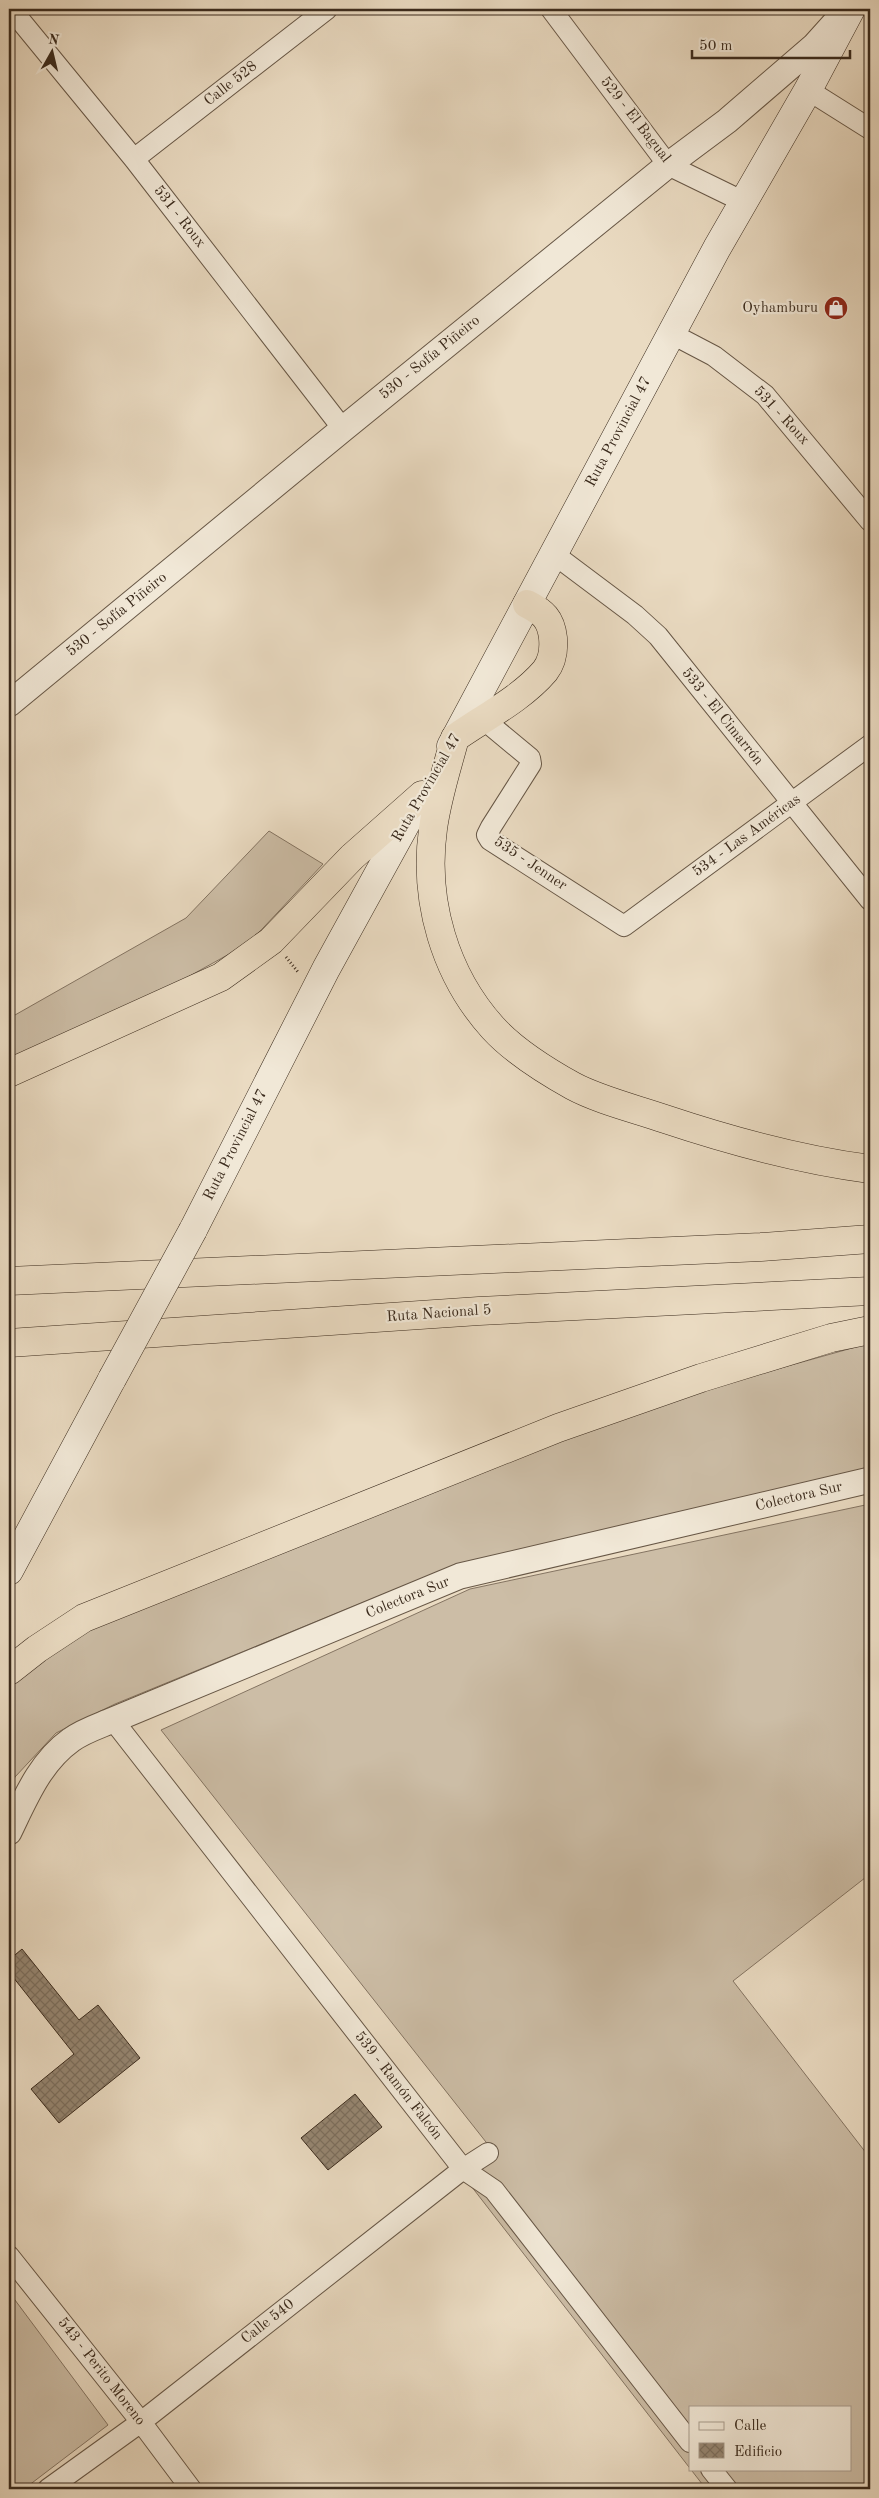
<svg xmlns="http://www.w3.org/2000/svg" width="879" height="2498" font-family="'Old Standard TT',serif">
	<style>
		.grass { fill: #ccbda6; stroke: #847462; fill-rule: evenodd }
		.building { fill: url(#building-cross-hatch); stroke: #3b2b1d }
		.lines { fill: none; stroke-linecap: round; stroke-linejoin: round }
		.minor-casing { stroke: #675746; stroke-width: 22 }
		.tertiary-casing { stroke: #675746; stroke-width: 27 }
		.secondary-casing { stroke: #3b2b1d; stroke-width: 29 }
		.motorway-casing { stroke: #3b2b1d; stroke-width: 29 }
		.path { stroke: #3b2b1d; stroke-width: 3; stroke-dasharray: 1 2.5; stroke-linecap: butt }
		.minor { stroke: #f1e8d7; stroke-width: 20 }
		.tertiary { stroke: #f1e8d7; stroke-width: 25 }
		.secondary { stroke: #f1e8d7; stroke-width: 28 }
		.motorway { stroke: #eadbc2; stroke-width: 28 }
		.secondary-bridge-casing { stroke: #3b2b1d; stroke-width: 29; stroke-linecap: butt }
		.secondary-bridge { stroke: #f1e8d7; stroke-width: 28 }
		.labels { text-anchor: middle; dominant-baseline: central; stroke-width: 4.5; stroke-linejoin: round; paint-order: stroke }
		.street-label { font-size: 15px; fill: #3b2b1d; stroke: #f1e8d7 }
		.poi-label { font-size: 15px; fill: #3b2b1d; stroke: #f1e8d7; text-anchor: end }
	</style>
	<defs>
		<pattern id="building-cross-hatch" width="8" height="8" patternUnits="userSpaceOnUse" patternTransform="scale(1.25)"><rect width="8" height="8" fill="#968773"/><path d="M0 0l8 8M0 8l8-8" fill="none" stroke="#7c6f5e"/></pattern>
	</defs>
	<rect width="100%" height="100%" fill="#eadbc2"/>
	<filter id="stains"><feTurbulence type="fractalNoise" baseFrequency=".004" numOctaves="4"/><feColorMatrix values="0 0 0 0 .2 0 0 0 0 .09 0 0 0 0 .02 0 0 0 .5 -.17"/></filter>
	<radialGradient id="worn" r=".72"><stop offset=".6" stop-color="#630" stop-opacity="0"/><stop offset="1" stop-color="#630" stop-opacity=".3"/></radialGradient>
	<path class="grass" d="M269,831L323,864L249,943L177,983L9,1060V1008L15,1015L186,918Z
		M870,1343V1470L457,1564L115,1704L56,1733L15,1777L9,1789V1681L68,1639L624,1412Z
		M870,1504V1874L733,1981L870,2158V2489H706L468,2182L497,2156L161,1730L470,1589ZM690,2407H850V2469H690Z
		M9,2292L108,2425L24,2489H9Z"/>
	<path class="building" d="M22,1949L79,2020L98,2005L140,2058L59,2123L31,2089L74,2054L9,1972V1960Z
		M355,2094L382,2127L328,2170L301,2138Z"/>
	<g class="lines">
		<g class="minor-casing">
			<path id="minor" d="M11,9L134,159L343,429
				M551,9L668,165L744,202
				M808,90L870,129
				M134,159L327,9
				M672,334L714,356L765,395L870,521
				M555,555L635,615L658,636L870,900
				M483,719L530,758L531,764L491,827L487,835L490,840L624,926L870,745
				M113,1720L463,2169L494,2190L690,2442
				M9,2256L141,2422L191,2489
				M711,2469L727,2489
				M48,2489L141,2422L463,2169L488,2153"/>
		</g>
		<g class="tertiary-casing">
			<path id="tertiary" d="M9,704L343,429L668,165L727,121L814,46L841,16
				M9,1832C25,1799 40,1762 71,1740C83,1731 99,1726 113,1720L460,1576L870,1480"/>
		</g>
		<g class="secondary-casing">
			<path id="secondary" d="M451,746L717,248L808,90L851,9
				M193,1230L326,969L420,798
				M9,1571L112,1379"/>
		</g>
		<g class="motorway-casing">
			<path id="motorway" d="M527,604C543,612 551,619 553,638C554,649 552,662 545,671C522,698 485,717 455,738C447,768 437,798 433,829C423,901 445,975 493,1028C514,1051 546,1071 573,1086C599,1100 636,1109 665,1119C731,1141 801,1160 870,1169
				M9,1073L221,977L271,941L352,857L422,795
				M9,1281L761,1247L870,1239
				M9,1343L479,1311L870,1291
				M9,1671L37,1649L84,1618L558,1428L701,1378L831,1338L870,1330"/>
		</g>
		<path class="path" d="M286,957L298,972"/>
		<use href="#minor" class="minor"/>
		<use href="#tertiary" class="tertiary"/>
		<use href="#secondary" class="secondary"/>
		<use href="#motorway" class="motorway"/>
		<g class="secondary-bridge-casing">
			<path id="secondary-bridge" d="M112,1379L193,1230"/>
		</g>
		<use href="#secondary-bridge" class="secondary-bridge"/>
	</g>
	<defs>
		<g id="shop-disc" transform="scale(1.25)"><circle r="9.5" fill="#8f2418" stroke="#f1e8d7"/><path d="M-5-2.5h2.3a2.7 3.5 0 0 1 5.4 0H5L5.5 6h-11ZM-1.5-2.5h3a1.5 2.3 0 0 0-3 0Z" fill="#fff"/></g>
	</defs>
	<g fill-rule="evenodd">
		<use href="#shop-disc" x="836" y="308"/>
	</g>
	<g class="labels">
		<g class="street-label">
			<text transform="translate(231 84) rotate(-38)">Calle 528</text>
			<text transform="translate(635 120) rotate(52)">529 - El Bagual</text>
			<text transform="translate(179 217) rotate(52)">531 - Roux</text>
			<text transform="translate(430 358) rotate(-39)">530 - Sofía Piñeiro</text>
			<text transform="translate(781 416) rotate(47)">531 - Roux</text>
			<text transform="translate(619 432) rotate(-62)">Ruta Provincial 47</text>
			<text transform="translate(117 615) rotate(-39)">530 - Sofía Piñeiro</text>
			<text transform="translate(722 717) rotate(51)">533 - El Cimarrón</text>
			<text transform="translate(427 788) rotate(-60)">Ruta Provincial 47</text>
			<text transform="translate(747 836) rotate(-36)">534 - Las Américas</text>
			<text transform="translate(530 864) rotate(34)">535 - Jenner</text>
			<text transform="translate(236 1145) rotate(-63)">Ruta Provincial 47</text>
			<text transform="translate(439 1314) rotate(-4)">Ruta Nacional 5</text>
			<text transform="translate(799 1497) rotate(-13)">Colectora Sur</text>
			<text transform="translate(408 1598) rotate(-22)">Colectora Sur</text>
			<text transform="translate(398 2086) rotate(52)">539 - Ramón Falcón</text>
			<text transform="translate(268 2322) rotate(-38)">Calle 540</text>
			<text transform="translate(101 2372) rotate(52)">543 - Perito Moreno</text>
		</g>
		<g class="poi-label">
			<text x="818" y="308">Oyhamburu</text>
		</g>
	</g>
	<rect width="879" height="2498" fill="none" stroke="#eadbc2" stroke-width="30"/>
	<rect x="10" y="10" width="859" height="2478" fill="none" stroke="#3b2b1d" stroke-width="2.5"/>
	<rect x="15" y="15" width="849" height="2468" fill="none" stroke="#3b2b1d"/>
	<rect x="689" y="2406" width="162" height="65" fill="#f1e8d7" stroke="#a89c8d"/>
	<rect x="699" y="2422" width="25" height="8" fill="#f1e8d7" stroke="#a89c8d"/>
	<text x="734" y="2430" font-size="15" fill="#3b2b1d">Calle</text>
	<rect x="699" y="2443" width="25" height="15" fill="url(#building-cross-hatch)" stroke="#a89c8d"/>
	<text x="734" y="2456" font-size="15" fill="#3b2b1d">Edificio</text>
	<g transform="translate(52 52) rotate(8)" stroke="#f1e8d7" stroke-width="4" paint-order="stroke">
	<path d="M0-4L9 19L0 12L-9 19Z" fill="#3b2b1d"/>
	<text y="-8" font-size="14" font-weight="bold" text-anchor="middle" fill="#3b2b1d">N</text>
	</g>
	<path d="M692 50v8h158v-8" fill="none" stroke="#3b2b1d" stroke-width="2.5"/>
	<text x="699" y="50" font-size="15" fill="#3b2b1d" stroke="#f1e8d7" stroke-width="4" paint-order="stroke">50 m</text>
	<rect width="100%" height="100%" filter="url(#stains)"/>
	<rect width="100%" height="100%" fill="url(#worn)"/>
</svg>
